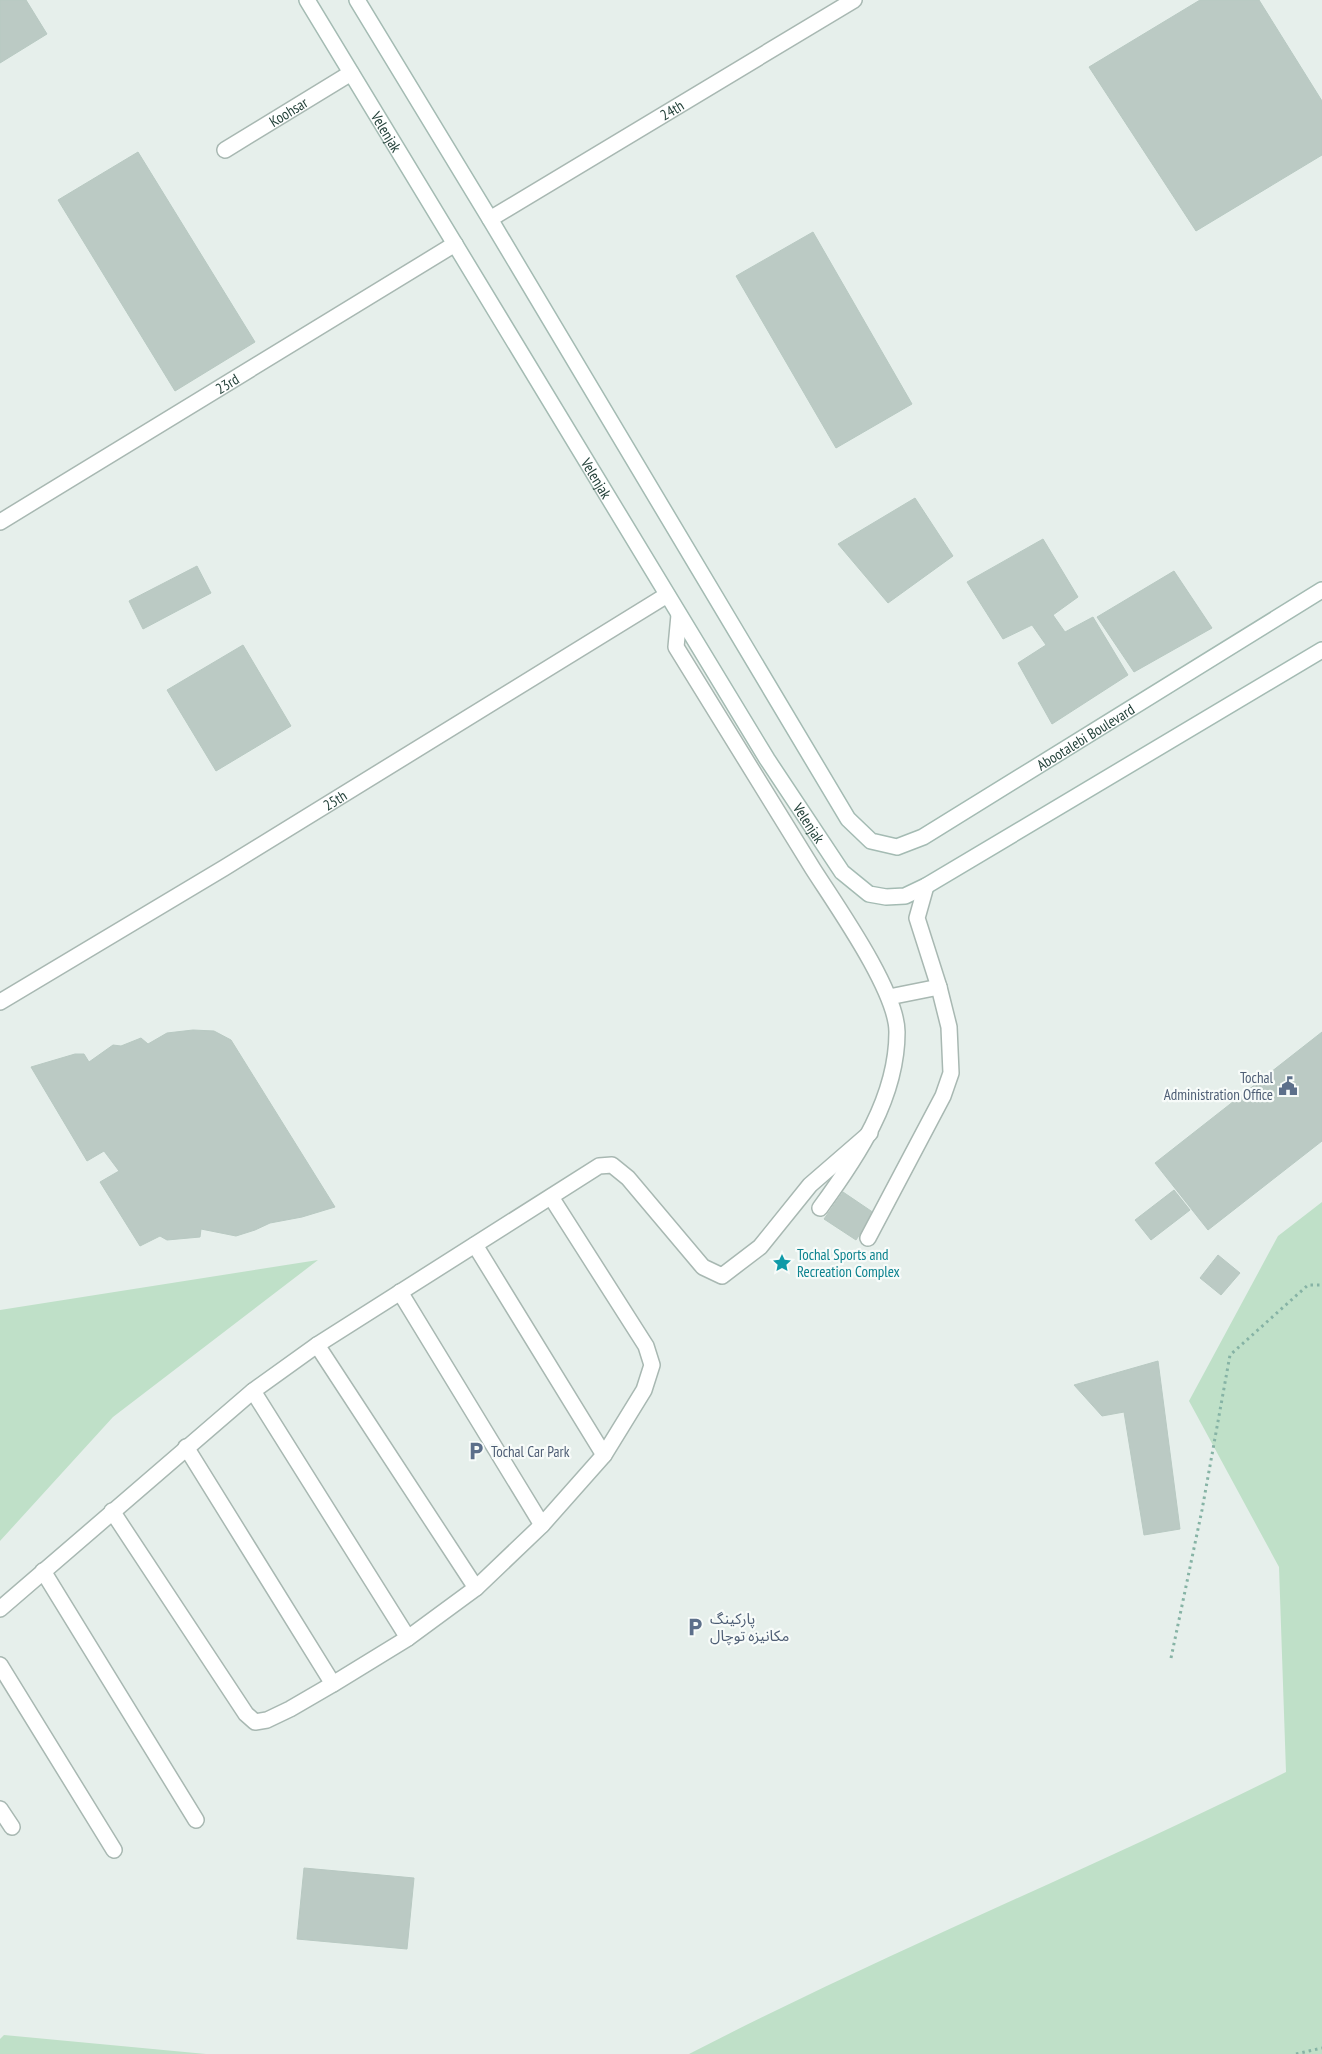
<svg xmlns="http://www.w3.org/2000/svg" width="1322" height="2054" font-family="'PT Sans Narrow','Noto Sans Arabic',sans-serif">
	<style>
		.green { fill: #bfe0c8 }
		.building { fill: #bbcac4; stroke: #b8c9c2 }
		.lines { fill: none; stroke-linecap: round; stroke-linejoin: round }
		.service-casing { stroke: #a8b8b2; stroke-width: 18 }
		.minor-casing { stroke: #a8b8b2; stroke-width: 18 }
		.tertiary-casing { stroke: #a8b8b2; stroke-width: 18 }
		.secondary-casing { stroke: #a4bbb3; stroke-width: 18 }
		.path { stroke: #86b3a5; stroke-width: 3; stroke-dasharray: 2.5 4; stroke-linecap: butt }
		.service { stroke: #fff; stroke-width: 15 }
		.minor { stroke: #fff; stroke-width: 15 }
		.tertiary { stroke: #fff; stroke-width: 15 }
		.secondary { stroke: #fff; stroke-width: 15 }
		.labels { text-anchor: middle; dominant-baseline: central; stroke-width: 4.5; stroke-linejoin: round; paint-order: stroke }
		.street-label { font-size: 15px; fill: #24423a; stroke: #f7fbf9 }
		.service-label { font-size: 15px; fill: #4e5e75; stroke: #f7fbf9; text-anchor: start }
		.culture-label { font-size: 15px; fill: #0d838f; stroke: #f7fbf9; text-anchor: start }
	</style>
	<rect width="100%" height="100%" fill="#e6efeb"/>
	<path class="green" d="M1322,1202V2054H689C885,1953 1089,1870 1286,1772L1279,1567L1189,1401L1278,1236Z
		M318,1260L113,1417L0,1541V1310Z
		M4,2035L206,2054H0V2039Z"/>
	<path class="building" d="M0,0H26L47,34L0,63Z
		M1200,0H1259L1322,101V155L1196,231L1089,67Z
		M138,152L255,342L175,391L58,200Z
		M813,232L912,404L836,448L736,276Z
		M915,498L953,556L888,603L838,544Z
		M1043,539L1078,597L1053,615L1065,632L1093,617L1128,675L1052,724L1018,663L1046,645L1032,625L1003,639L967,582Z
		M197,566L211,593L143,629L129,601Z
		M1174,571L1212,628L1134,672L1097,617Z
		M243,645L291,726L216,771L167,690Z
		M193,1030L214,1031L231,1040L335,1207L302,1217L270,1223L255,1230L236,1236L201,1229L200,1237L167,1240L160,1236L140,1246L100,1182L119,1171L104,1151L87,1161L31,1067L75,1054H84L89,1062L113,1045L121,1046L141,1038L148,1044L167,1033Z
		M1322,1032V1141L1208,1230L1155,1163Z
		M1174,1190L1190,1210L1151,1240L1135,1220Z
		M843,1192L874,1213L856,1240L824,1219Z
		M1218,1255L1240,1273L1221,1295L1200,1278Z
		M1158,1361L1180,1529L1144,1535L1124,1412L1102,1416L1074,1385Z
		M304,1868L414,1878L407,1949L297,1939Z"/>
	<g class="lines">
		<g class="service-casing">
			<g id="service">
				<path id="s1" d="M225,150L351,73"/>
				<path d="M679,615L676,647C722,721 767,795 813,869C836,905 897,991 897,1032C897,1098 858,1156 820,1208"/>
				<path d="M889,997L939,987"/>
				<path d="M868,1238L943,1096L951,1073L949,1027L939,987L917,918L926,886"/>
				<path d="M475,1245L604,1455"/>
				<path d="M400,1292L542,1525"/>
				<path d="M317,1345L476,1588"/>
				<path d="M253,1391L408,1638"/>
				<path d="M186,1447L333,1684"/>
				<path d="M112,1511L246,1714L255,1722L267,1720L290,1709L333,1684L408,1638L476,1588L542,1525L604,1455L644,1390L652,1365L646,1346L551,1197"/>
				<path d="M43,1571L196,1820"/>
				<path d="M0,1609L253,1391L317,1345L599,1166L612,1165L628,1178L703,1267L722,1276L760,1247L810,1185L870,1133"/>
				<path d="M0,1665L114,1850"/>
				<path d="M0,1809L12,1827"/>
			</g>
		</g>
		<g class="minor-casing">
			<g id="minor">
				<path id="s2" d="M490,219L854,0"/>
				<path id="s3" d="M0,522L455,244"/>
			</g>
		</g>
		<g class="tertiary-casing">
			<g id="tertiary">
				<path id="s4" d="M0,1002L224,868L667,595"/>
			</g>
		</g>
		<g class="secondary-casing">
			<g id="secondary">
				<path id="s5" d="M307,0L767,759L842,872L869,894L886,897L905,896L926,886L1322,650"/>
				<path id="s6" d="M357,0L490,219L848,819L871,841L897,847L923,837L1322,590"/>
			</g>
		</g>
		<path class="path" d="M1171,1658L1202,1510L1230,1355L1308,1285H1322
			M1296,2054L1322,2048"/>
		<use href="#service" class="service"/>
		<use href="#minor" class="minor"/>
		<use href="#tertiary" class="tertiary"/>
		<use href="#secondary" class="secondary"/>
	</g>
	<defs>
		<g id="civic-bare" transform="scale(1.5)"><path d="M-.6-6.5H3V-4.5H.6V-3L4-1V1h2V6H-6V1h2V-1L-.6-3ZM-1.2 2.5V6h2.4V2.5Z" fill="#5c6f8a" stroke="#f7fbf9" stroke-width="2.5" paint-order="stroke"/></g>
		<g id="sight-bare" transform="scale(1.5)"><path d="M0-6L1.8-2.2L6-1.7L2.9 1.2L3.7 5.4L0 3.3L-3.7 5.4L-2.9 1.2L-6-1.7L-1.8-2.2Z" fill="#0f9aa8" stroke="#f7fbf9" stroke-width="2.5" paint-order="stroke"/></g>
		<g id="parking-bare" transform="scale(1.5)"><path d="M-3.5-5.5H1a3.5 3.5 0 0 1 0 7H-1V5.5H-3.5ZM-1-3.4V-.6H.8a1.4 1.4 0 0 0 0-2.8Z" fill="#5c6f8a" stroke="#f7fbf9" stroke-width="2.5" paint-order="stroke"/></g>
	</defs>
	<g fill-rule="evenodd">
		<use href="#civic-bare" x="1288" y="1086"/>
		<use href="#sight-bare" x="782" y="1263"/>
		<use href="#parking-bare" x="476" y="1451"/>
		<use href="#parking-bare" x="695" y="1627"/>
	</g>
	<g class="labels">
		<g class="street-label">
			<text stroke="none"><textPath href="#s2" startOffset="212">24th</textPath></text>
			<text stroke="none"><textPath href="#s1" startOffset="74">Koohsar</textPath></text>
			<text stroke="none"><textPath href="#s5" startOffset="154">Velenjak</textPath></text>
			<text stroke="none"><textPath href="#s3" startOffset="266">23rd</textPath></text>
			<text stroke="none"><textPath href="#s5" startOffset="559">Velenjak</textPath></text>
			<text stroke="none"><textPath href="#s6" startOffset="1232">Abootalebi Boulevard</textPath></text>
			<text stroke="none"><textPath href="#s4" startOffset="391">25th</textPath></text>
			<text stroke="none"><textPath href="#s5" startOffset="964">Velenjak</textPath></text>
		</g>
		<g class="service-label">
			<text x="1273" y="1077" text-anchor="end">Tochal<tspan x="1273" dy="17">Administration Office</tspan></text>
			<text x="491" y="1451">Tochal Car Park</text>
			<text x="710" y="1618">پارکینگ<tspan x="710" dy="17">مکانیزه توچال</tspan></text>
		</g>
		<g class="culture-label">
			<text x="797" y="1254">Tochal Sports and<tspan x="797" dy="17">Recreation Complex</tspan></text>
		</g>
	</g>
</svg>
